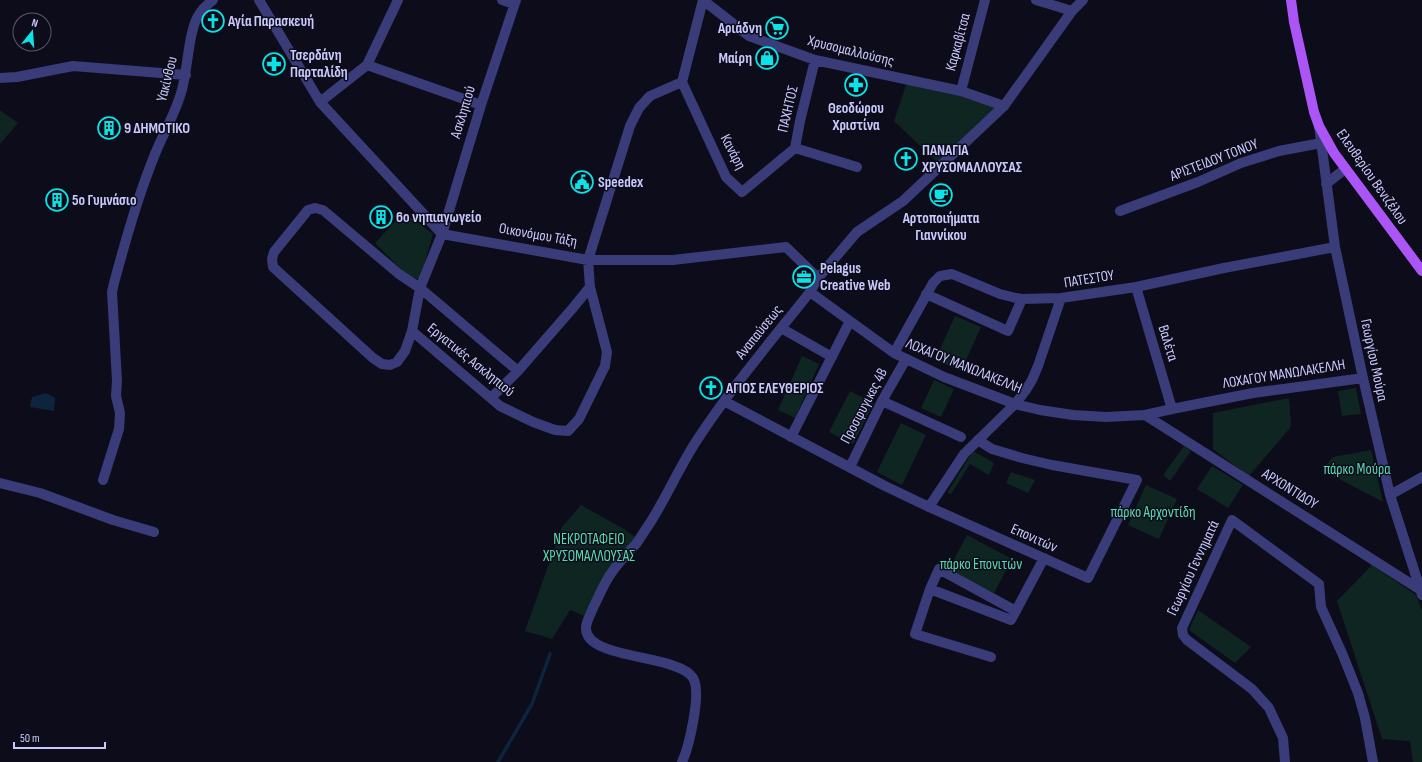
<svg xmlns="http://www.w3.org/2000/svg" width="1422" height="762" font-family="'Sofia Sans Condensed',sans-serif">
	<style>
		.green { fill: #0f2522 }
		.water { fill: #0d243e }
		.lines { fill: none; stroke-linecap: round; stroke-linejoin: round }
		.stream { stroke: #0d243e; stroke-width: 3.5 }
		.minor { stroke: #393c78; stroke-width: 10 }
		.primary { stroke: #ac55f7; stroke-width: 10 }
		.labels { text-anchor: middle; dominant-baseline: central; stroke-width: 3; stroke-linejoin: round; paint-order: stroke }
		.poi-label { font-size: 15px; font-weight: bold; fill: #cac9fc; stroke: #0d0c1b; text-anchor: start }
		.street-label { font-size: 15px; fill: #cac9fc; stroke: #0d0c1b }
		.park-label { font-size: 15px; fill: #5ad8ad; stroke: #0d0c1b }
	</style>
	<rect width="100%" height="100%" fill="#0d0c1b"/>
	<path class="green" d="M907,82L960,96L997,108L937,162L894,121Z
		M0,110L18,123L0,144Z
		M404,212L433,234L420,279L409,277L375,243Z
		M955,316L981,327L961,371L935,360Z
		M802,356L819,364L795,418L778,410Z
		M934,380L954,389L941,417L921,408Z
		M1356,388L1361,414L1342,416L1338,391Z
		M850,391L874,403L853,444L829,432Z
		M1289,398L1291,424L1290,428L1249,476L1213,449V413Z
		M901,423L926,435L902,485L877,472Z
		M1184,446L1191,451L1170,481L1163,475Z
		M1371,450L1383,502L1322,470L1333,457Z
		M973,451L994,463L989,475L970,464L951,494L947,493Z
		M1212,466L1243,485L1228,508L1197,489Z
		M1011,472L1035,480L1028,493L1006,483Z
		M1146,485L1177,499L1159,539L1128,525Z
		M581,505L624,529L635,537L589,618L570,610L552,639L525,631L562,527Z
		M967,535L1012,559L994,593L949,569Z
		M1372,565L1416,595L1422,611V762H1413L1410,741L1382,739L1337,601Z
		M1198,610L1251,647L1235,663L1189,630Z"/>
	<path class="water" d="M46,393L55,398L54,411L30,407L32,397Z"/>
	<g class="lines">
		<path class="stream" d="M498,762L532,704L550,654"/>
		<path class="minor" d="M259,0L320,102L442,234L588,260H673L786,247L818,278
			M502,0L514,4
			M703,0L749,36L815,60L961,91L1004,106
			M1036,0L1072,11
			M367,65L481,105
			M0,78L17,77L73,66L186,75
			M682,82L726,177L742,192L795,148
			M961,91L985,0
			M320,102L367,65L398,0
			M1319,126L1335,247L1363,378L1390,495L1422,595
			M795,148L800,121L815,60
			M795,148L857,167
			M1326,184L1345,169
			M1120,211L1198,182L1241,163L1279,151L1321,143
			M590,287L588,260L630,126L639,108L650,96L682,82L703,0
			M1136,287L1172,409
			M810,292L894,353L944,377L1015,404L1040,410L1073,415L1106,417L1145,415L1172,409L1253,393L1363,378
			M926,294L1008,331L1022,299
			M781,328L832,357
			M412,331L500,406L533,422L555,430L568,431L579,419L605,366L607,352L590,287L572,309L518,371L420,288L399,274L323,210L315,208L308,210L274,252L272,259L273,267L373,358L382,364L390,365L397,362L405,351L412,331L420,288L442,234L481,105L516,0
			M894,353L933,283L940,276L952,274L1000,294L1016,298L1022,299L1061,298L1136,287L1224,268L1335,247
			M491,398L518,371
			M724,401L883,485L929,507L1088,578L1137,480L1052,465L1022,458L992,449L978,440
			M882,401L961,437
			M1145,415L1419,589
			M791,437L850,321
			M850,467L882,401L906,359
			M103,480L119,429L120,413L116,396L117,381L112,292L114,283C126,239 138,196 155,154C163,134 175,114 181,93C188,72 188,28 200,13C203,8 208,4 213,0
			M0,483L40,493L113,520L154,532
			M1390,495L1422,477
			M929,507L964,454L1015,404L1026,390L1032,380L1038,366L1061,298
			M930,589L939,569L1016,611
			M991,657L915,634L930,589L1011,620L1044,558
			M682,762C689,747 702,692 693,678C679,654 585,660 586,628C586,621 591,614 593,608C599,596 604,583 612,572C619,562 628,553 636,544C641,537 645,530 650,523C667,496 680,466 697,440C731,388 772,340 810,292L818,278L857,232L903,201L1004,106L1072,11L1083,0
			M1285,762L1283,738L1269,708L1252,689L1187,640L1183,635L1182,628L1232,520L1319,584L1321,607L1342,653L1358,693L1365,718L1373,762"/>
		<path class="primary" d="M1291,0L1294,22L1314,112L1319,126L1334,153L1422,271"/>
	</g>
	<defs>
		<g id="church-ring" transform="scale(1.15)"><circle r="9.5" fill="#0d0c1b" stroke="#0be4e6" stroke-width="1.5"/><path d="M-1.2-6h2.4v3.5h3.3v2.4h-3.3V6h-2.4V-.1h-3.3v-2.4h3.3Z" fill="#0be4e6"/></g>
		<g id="supermarket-ring" transform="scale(1.15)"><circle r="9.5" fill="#0d0c1b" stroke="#0be4e6" stroke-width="1.5"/><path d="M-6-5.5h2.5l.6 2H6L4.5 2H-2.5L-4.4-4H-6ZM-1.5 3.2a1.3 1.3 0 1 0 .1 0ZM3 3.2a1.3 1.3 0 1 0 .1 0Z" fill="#0be4e6"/></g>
		<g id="shop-ring" transform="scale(1.15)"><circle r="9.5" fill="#0d0c1b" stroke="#0be4e6" stroke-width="1.5"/><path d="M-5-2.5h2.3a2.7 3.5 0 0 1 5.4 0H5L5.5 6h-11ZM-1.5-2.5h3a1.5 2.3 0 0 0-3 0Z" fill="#0be4e6"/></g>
		<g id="pharmacy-ring" transform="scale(1.15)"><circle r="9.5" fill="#0d0c1b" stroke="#0be4e6" stroke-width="1.5"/><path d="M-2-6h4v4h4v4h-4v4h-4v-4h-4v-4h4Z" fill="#0be4e6"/></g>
		<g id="building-ring" transform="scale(1.15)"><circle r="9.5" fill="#0d0c1b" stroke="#0be4e6" stroke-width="1.5"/><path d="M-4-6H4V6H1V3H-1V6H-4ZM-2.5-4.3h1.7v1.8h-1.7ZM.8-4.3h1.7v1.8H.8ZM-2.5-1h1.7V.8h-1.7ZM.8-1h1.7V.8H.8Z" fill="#0be4e6"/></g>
		<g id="civic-ring" transform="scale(1.15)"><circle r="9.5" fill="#0d0c1b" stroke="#0be4e6" stroke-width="1.5"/><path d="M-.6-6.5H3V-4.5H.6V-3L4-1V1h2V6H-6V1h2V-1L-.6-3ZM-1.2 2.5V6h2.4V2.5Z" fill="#0be4e6"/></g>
		<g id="cafe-ring" transform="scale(1.15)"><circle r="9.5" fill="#0d0c1b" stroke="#0be4e6" stroke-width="1.5"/><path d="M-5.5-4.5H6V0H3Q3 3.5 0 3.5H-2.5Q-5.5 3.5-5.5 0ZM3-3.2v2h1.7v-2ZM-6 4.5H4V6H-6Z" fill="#0be4e6"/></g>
		<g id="office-ring" transform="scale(1.15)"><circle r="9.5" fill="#0d0c1b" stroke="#0be4e6" stroke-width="1.5"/><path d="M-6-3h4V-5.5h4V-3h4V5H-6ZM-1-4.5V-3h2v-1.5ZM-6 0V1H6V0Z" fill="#0be4e6"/></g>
	</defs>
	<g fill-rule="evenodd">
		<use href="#church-ring" x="213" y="21"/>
		<use href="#supermarket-ring" x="777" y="28"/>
		<use href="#shop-ring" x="767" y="58"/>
		<use href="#pharmacy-ring" x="274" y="64"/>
		<use href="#pharmacy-ring" x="856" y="85"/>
		<use href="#building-ring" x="109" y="128"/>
		<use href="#church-ring" x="906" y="159"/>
		<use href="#civic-ring" x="582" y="182"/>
		<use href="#cafe-ring" x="941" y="195"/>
		<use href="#building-ring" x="57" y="200"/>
		<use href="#building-ring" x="381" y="217"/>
		<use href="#office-ring" x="804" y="277"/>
		<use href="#church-ring" x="711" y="388"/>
	</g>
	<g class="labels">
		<g class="poi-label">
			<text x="228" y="21">Αγία Παρασκευή</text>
			<text x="762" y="28" text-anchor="end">Αριάδνη</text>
			<text x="290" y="55">Τσερδάνη<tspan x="290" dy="17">Παρταλίδη</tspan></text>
			<text x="752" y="58" text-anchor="end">Μαίρη</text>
			<text x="856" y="108" text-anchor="middle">Θεοδώρου<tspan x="856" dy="17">Χριστίνα</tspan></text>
			<text x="124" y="128">9 ΔΗΜΟΤΙΚΟ</text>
			<text x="922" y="150">ΠΑΝΑΓΙΑ<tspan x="922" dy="17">ΧΡΥΣΟΜΑΛΛΟΥΣΑΣ</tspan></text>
			<text x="598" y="182">Speedex</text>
			<text x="72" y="200">5o Γυμνάσιο</text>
			<text x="396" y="217">6ο νηπιαγωγείο</text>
			<text x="941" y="218" text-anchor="middle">Αρτοποιήματα<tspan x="941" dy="17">Γιαννίκου</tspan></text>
			<text x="820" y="268">Pelagus<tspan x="820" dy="17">Creative Web</tspan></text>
			<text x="726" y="388">ΑΓΙΟΣ ΕΛΕΥΘΕΡΙΟΣ</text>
		</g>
		<g class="street-label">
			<text transform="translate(958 42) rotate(-75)">Καρκαβίτσα</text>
			<text transform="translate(851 51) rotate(14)">Χρυσομαλλούσης</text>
			<text transform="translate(167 79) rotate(-76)">Υακίνθου</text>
			<text transform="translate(788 109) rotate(-77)">ΠΑΧΗΤΟΣ</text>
			<text transform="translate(463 112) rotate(-73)">Ασκληπιού</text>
			<text transform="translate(733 152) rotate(62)">Κανάρη</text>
			<text transform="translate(1214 160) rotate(-21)">ΑΡΙΣΤΕΙΔΟΥ ΤΟΝΟΥ</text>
			<text transform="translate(1372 177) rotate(55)">Ελευθερίου Βενιζέλου</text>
			<text transform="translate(538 235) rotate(10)">Οικονόμου Τάξη</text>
			<text transform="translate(1089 279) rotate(-9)">ΠΑΤΕΣΤΟΥ</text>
			<text transform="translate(759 332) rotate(-51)">Αναπαύσεως</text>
			<text transform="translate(1168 343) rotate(73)">Βαλέτα</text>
			<text transform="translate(471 360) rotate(39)">Εργατικές Ασκληπιού</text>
			<text transform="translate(1374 360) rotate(78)">Γεωργίου Μούρα</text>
			<text transform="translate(964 366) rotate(22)">ΛΟΧΑΓΟΥ ΜΑΝΩΛΑΚΕΛΛΗ</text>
			<text transform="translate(1284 374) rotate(-9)">ΛΟΧΑΓΟΥ ΜΑΝΩΛΑΚΕΛΛΗ</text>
			<text transform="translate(864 406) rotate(-62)">Προσφυγικες 4Β</text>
			<text transform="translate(1290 489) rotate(32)">ΑΡΧΟΝΤΙΔΟΥ</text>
			<text transform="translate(1034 538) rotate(24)">Επονιτών</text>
			<text transform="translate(1193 568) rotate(-65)">Γεωργίου Γεννηματά</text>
		</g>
		<g class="park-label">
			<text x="1357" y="469">πάρκο Μούρα</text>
			<text x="1153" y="512">πάρκο Αρχοντίδη</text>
			<text x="589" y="539">ΝΕΚΡΟΤΑΦΕΙΟ<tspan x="589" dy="17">ΧΡΥΣΟΜΑΛΛΟΥΣΑΣ</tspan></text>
			<text x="981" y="564">πάρκο Επονιτών</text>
		</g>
	</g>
	<g transform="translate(32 32) rotate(17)"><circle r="19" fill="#0d0c1b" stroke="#595875"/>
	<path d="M0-3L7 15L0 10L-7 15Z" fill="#0be4e6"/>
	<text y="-6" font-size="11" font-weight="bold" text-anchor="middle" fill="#cac9fc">N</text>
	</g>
	<path d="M14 742v6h91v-6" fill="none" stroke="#cac9fc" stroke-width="2"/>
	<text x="20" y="742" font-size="12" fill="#cac9fc" stroke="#0d0c1b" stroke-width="3" paint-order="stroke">50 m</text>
</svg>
